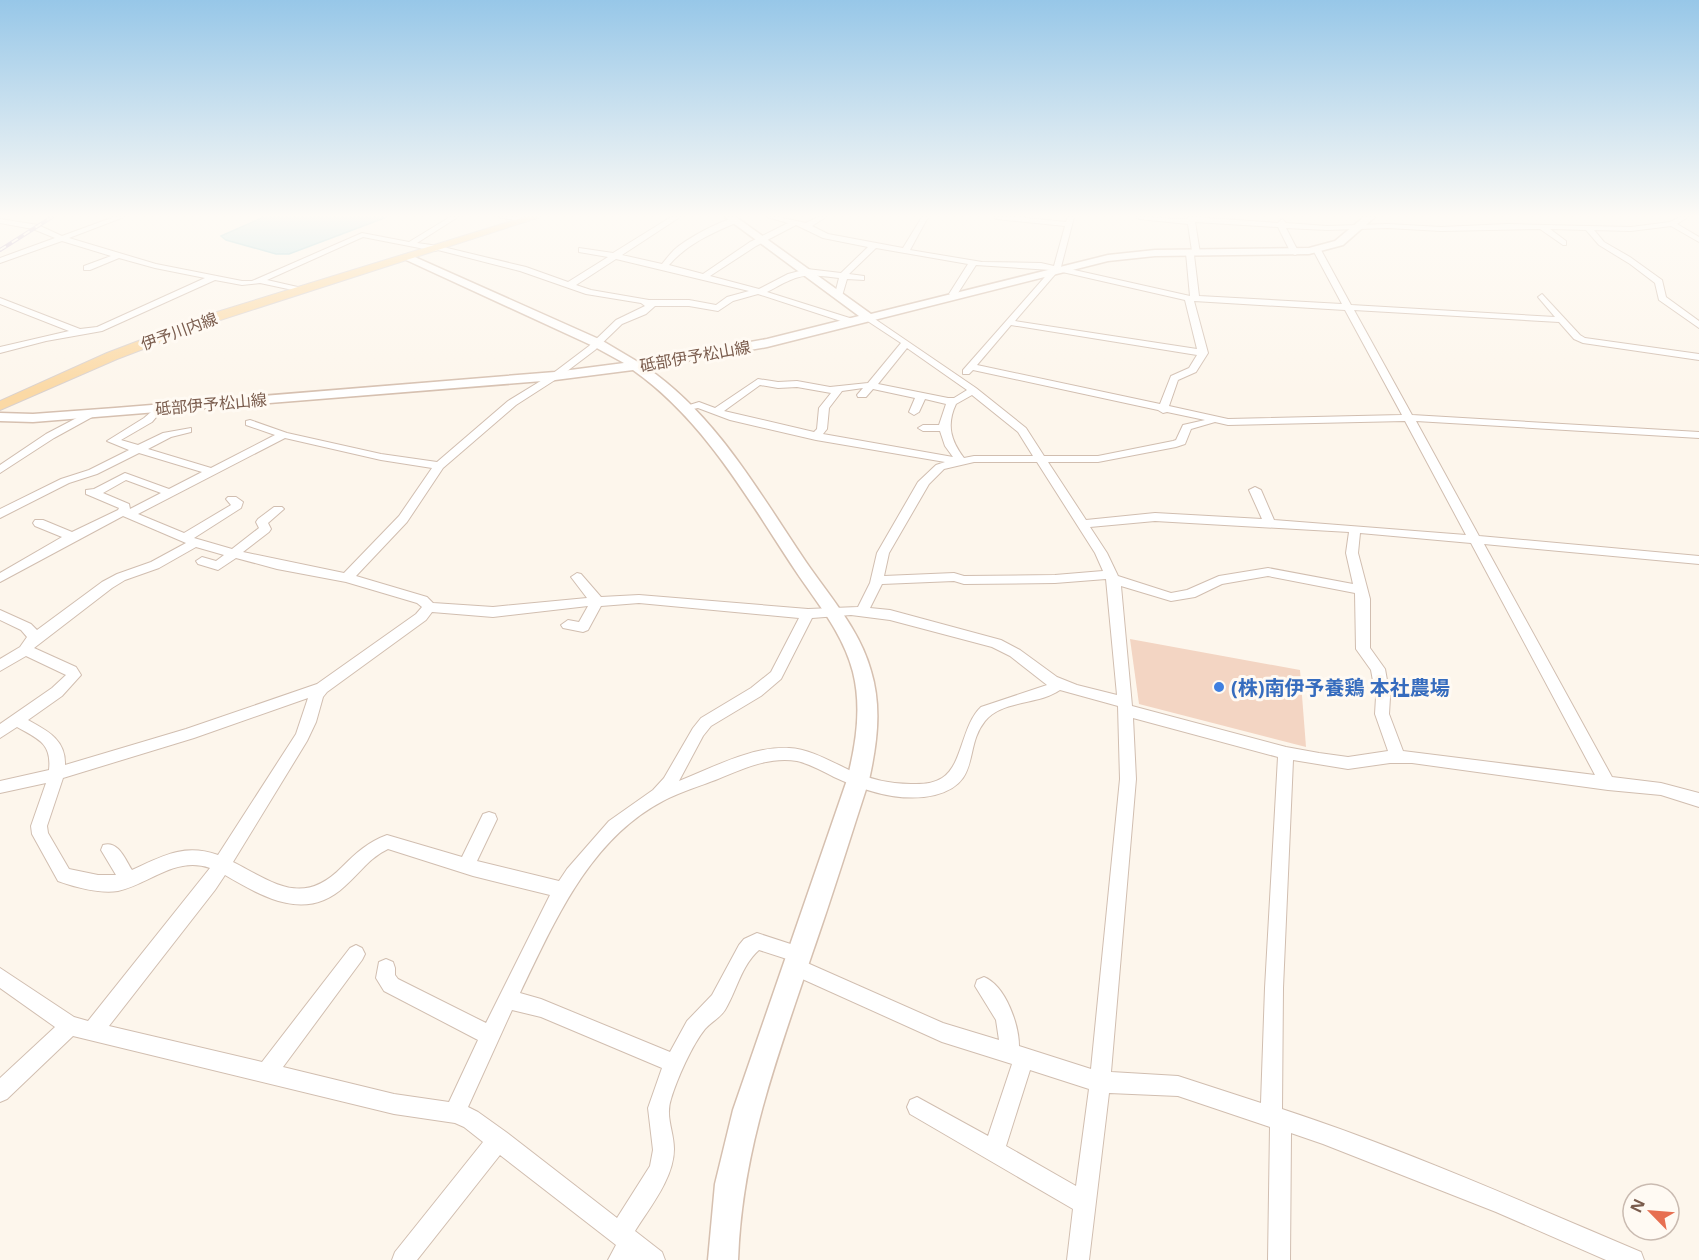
<svg xmlns="http://www.w3.org/2000/svg" width="1699" height="1260" font-family="'Open Sans','Noto Sans JP',sans-serif">
	<style>
		.water { fill: #bfe3e8; stroke: #a5d3da; stroke-width: 1.5 }
		.building { fill: #f3d5c3 }
		.lines { fill: none; stroke-linecap: round; stroke-linejoin: round }
		.street-casing { stroke: #d1beb0; stroke-width: 2 }
		.secondary-casing { stroke: #d6c0b0; stroke-width: 3 }
		.primary-casing { stroke: #dad1cd; stroke-width: 2 }
		.street { fill: #fff; fill-rule: evenodd }
		.secondary { fill: #fff; fill-rule: evenodd }
		.primary { fill: #fbd9a5; fill-rule: evenodd }
		.rail-casing { stroke: #b9a8c9; stroke-width: 4 }
		.rail { stroke: #fffaf3; stroke-width: 2; stroke-dasharray: 7; stroke-linecap: butt }
		.shop-dot { fill: #3f7fe0; stroke: #fffaf3; stroke-width: 2 }
		.labels { text-anchor: middle; dominant-baseline: central; stroke-width: 6; stroke-linejoin: round; paint-order: stroke }
		.far-street-label { font-size: 16px; fill: #7a5c4d; stroke: #fffaf3 }
		.shop-label { font-size: 20px; font-weight: bold; fill: #366cbe; stroke: #fffaf3; text-anchor: start }
	</style>
	<rect width="100%" height="100%" fill="#fdf6ec"/>
	<path class="water" d="M264,217H387L289,254H276L226,240L221,236Z"/>
	<path class="building" d="M1130,639L1300,670L1306,747L1139,704Z"/>
	<g class="lines">
		<g class="street-casing">
			<path id="street" d="M114,217H124L69,238L156,264L242,281H252L362,233L409,242L450,217H458L417,243L439,246L526,267L568,282L608,257L579,252V248L613,253L671,217H680L622,255L662,264C666,259 670,254 674,250C685,240 723,218 738,218V222C712,233 687,244 669,265L703,274L750,242L788,223L767,217H778L806,223L818,217H826L812,226L828,234L903,248L922,217H928L910,250L982,262L1041,263L1054,266L1065,226L997,219L993,217H1017L1066,222L1068,217H1074L1061,267L1190,296L1186,253L1192,251L1188,224L1139,219L1136,217L1188,219V217H1194L1278,223L1282,219L1286,223L1327,226L1388,224L1441,227L1508,224L1631,227L1670,222L1680,217H1688L1677,224L1699,237V242L1671,226L1631,231L1594,230L1604,242L1630,257L1662,280L1666,297L1699,321V328L1659,300L1655,283L1630,264L1599,245L1586,230L1550,229L1566,241V245H1563L1540,229L1441,231L1388,228L1327,230L1286,228L1299,253L1295,255L1291,253L1278,227L1195,222L1200,253L1194,255L1199,296L1342,304L1313,250L1317,248L1321,250L1351,305L1555,317L1538,297L1542,294L1580,335L1585,338L1699,354V360L1583,343L1574,339L1559,322L1354,310L1412,415L1699,432V438L1416,421L1479,536L1699,556V564L1484,544L1612,777L1661,783L1699,793V807L1661,795L1608,790L1412,763H1390L1348,769L1293,760L1283,988L1282,1109C1404,1149 1523,1202 1641,1252L1644,1260H1606L1496,1212L1323,1144L1291,1133L1290,1260H1268L1270,1127L1178,1096L1109,1093L1089,1260H1067L1073,1209L910,1114L907,1107L910,1100L917,1097L988,1136L1012,1064L942,1042L789,973L787,967L790,960L759,950C741,966 737,990 725,1010C720,1018 711,1022 705,1029C692,1045 677,1079 671,1099C665,1117 674,1131 674,1149C674,1178 650,1207 635,1231L662,1252L665,1260H608L616,1245L500,1155L417,1260H392L395,1252L483,1142L464,1127L455,1123L394,1114L73,1036L7,1099L0,1102V1078L55,1027L0,988V968L74,1017L88,1021L210,868C175,856 150,884 118,891C100,894 74,887 58,881L32,834L31,826L46,783L0,793V781L49,770C52,743 38,739 17,727L0,738V724L52,688L66,675L26,656L0,671V659L20,647L27,637L21,630L0,620V610L31,624L37,630L102,582L117,574L151,562L186,543L123,516L0,582V573L62,537L35,526L33,523L35,520H43L72,532L118,510L119,508L86,494V490L94,489L125,473L169,489L202,472L139,453L97,474L69,483L0,518V509L61,479L89,470L129,450L107,441L144,418L158,406L163,409L152,422L121,440L138,445L163,433L191,428V432L171,437L148,449L211,468L275,435L246,425V421L250,420L287,433L381,454L437,462L508,401L552,374L589,346L616,320L645,306L641,303L586,294L520,271L438,250L435,251L363,237L267,280L302,288V292L260,283L242,285L215,280L102,331L46,341L0,353V347L69,331L0,304V298L80,329L97,327L205,278L155,268L119,258L90,270H84V266L111,256L62,241L0,263V258L55,238L33,229L0,223V219L38,225L62,236ZM796,225L823,238L868,247L841,273L807,269L788,274L759,289L710,276L756,246ZM876,248L968,264L949,294L956,299L960,296L958,293L976,265L1051,270L963,370V374H969L973,370L1158,410L1163,413L1167,412L1205,420L1183,425L1176,440L1173,441L1098,456H1044L1026,428L976,388L869,315L865,318L866,320L901,343L868,383L830,387L797,381L778,382L758,379L715,408L699,402L683,407L688,410L698,408L730,420L816,440L945,462L936,465L918,482L877,553L870,583L858,607L808,609L639,595L601,597L581,574L577,573L571,577L587,598L493,607L433,603L427,597L356,576L407,522L443,468L516,405L558,378L595,350L622,324L646,314L655,306H689L718,311L733,301L758,294L850,324H856V320L767,292C800,274 802,273 839,278L835,294L842,296L847,279L864,280V276L849,274ZM616,259L749,291L727,297L716,305L689,300H649L591,290L576,285ZM1058,271L1185,300L1197,349L1015,321ZM1194,301L1345,310L1402,415L1228,419L1169,406L1178,380L1196,372L1208,353ZM1011,325L1197,355L1189,368L1171,376L1160,404L977,365ZM907,348L967,390L954,398H948L878,384ZM760,385L778,388L797,387L831,393L819,408L817,429L814,432L724,411ZM863,388L857,395L858,397H866L873,389L915,398L909,412L914,415L919,412L925,399L946,404L939,425H923L918,428L923,431H940L945,446L953,457L823,434L827,429L829,408L842,391ZM972,395L1018,432L1033,456H974L964,458C951,441 946,425 956,404ZM1405,421L1466,535L1274,520L1261,490L1255,487L1249,490L1262,519L1155,513L1086,520L1048,462H1098L1176,447L1185,444L1191,429L1215,422L1228,425ZM285,438L381,460L432,468L399,516L344,573L243,552L269,532L271,529L268,523L284,509L282,507H274L258,519L256,522L259,528L232,549L194,538L241,508L243,502L236,497H228L226,499L231,505L184,533L138,514ZM974,462H1037L1095,553L1103,571L1055,575L964,576L954,573L884,576L889,553L929,484L944,469ZM126,480L161,493L130,509L129,504L103,493ZM1155,521L1349,532L1346,553L1353,584L1268,568L1219,576L1187,590L1171,593L1118,576L1107,553L1090,527ZM1360,533L1471,543L1595,775L1403,751L1389,714L1390,697L1385,669L1370,648V599L1358,553ZM196,547L224,555L216,561L202,557L196,561L198,564L218,570L236,558L277,569L346,582L417,603L422,607L416,614L317,684L186,729L65,765C66,740 48,731 28,720L62,696L81,675L76,667L34,648L112,588L125,580L159,568ZM1268,576L1355,593L1356,649L1371,670L1376,697L1375,714L1388,751L1348,757L1319,753L1286,747L1132,706L1121,586L1171,601L1195,597L1222,584ZM1106,579L1117,695L1077,685L1057,677L1020,650L1001,640L890,610L870,608L882,584L954,581L964,584L1055,583ZM639,603L799,618L771,672L751,688L701,718L693,728L664,778L653,790L609,821L567,869L559,881L477,861L497,819L495,814L489,812L483,814L462,857L387,835C368,842 356,853 342,867C303,907 274,883 233,862L307,741L316,722L323,697L327,692L426,620L432,612L493,617L588,606L579,622L568,620L561,625L563,628L583,632L588,630L601,606ZM851,615L890,620L992,647L1010,656L1047,685L981,707C961,726 963,765 942,778C934,783 925,784 916,784C893,785 869,779 849,770C830,761 810,749 789,748C752,746 712,768 679,781L703,736L711,726L761,696L781,679L812,618ZM1060,690L1118,706L1120,779L1091,1069L1019,1046C1019,1025 1006,986 984,977L977,980L975,986L996,1020L999,1040L943,1023L805,962L809,955L806,949L757,933L744,939L739,945L712,995L687,1021L670,1052L541,999L520,993C555,921 589,840 663,801C680,792 700,786 718,779C742,769 770,756 797,761C810,764 822,771 834,777C864,791 902,803 935,795C982,783 963,748 985,721C1002,700 1039,705 1060,690ZM308,698L296,734L218,855C184,843 163,856 132,870C125,859 118,840 103,845L101,850L116,875H98L69,869L48,833L47,826L63,778L194,738ZM1133,718L1278,757L1265,988L1261,1103L1178,1076L1111,1072L1136,779ZM388,849L473,876L550,895L486,1023L398,979L395,975V968L393,962L386,959L379,962L376,978L384,991L478,1040L449,1102L394,1094L283,1067L362,960L365,954L362,948L356,945L350,948L262,1062L109,1026L215,890L225,875C263,897 306,923 345,886C359,874 370,857 388,849ZM512,1010L541,1017L662,1068L648,1108L653,1150L650,1166L617,1218L506,1132L478,1112L468,1107ZM1030,1070L1089,1089L1076,1186L1006,1146Z
				M498,217H517L529,220L525,222Z
				M90,411L95,414L94,416L54,438L0,473V465L46,434Z"/>
		</g>
		<g class="secondary-casing">
			<path id="secondary" d="M725,217H736L871,314L1108,255L1155,250L1309,248L1335,241L1364,217H1375L1343,245L1309,254L1155,256L1108,261L767,347L647,368C716,415 760,494 806,562C830,597 860,630 871,671C882,707 877,744 869,780C850,838 832,897 812,954C777,1058 742,1149 738,1260H708L715,1184L733,1110L847,780C856,744 862,708 853,672C843,633 817,603 795,570C748,499 704,420 633,370L555,380L33,422L0,421V413L33,414L115,408L555,372L624,363L593,346L404,259L403,257L408,254L601,340L638,362L767,339L859,316Z"/>
		</g>
		<g class="primary-casing">
			<path id="primary" d="M525,217H540L214,322L117,359L0,410V401L107,353L204,316Z"/>
		</g>
		<use href="#street" class="street"/>
		<use href="#secondary" class="secondary"/>
		<use href="#primary" class="primary"/>
		<g class="rail-casing">
			<path id="rail" d="M0,250L52,217"/>
		</g>
		<use href="#rail" class="rail"/>
	</g>
	<linearGradient id="sky" x2="0" y2="1"><stop stop-color="#97c7e8"/><stop offset="0.55" stop-color="#fefbf6"/><stop offset="1" stop-color="#fefbf6" stop-opacity="0"/></linearGradient>
	<rect width="1699" height="393" fill="url(#sky)"/>
	<circle class="shop-dot" cx="1219" cy="687" r="6"/>
	<g class="labels">
		<g class="far-street-label">
			<text transform="translate(179 331) rotate(-20)">伊予川内線</text>
			<text transform="translate(695 356) rotate(-10)">砥部伊予松山線</text>
			<text transform="translate(211 404) rotate(-5)">砥部伊予松山線</text>
		</g>
		<g class="shop-label">
			<text x="1231" y="687">(株)南伊予養鶏 本社農場</text>
		</g>
	</g>
	<g transform="translate(1651 1212) rotate(295)"><circle r="28" fill="#fffaf3" stroke="#cabbb1" stroke-width="1.5"/>
	<path d="M0-4.5L10 22L0 15L-10 22Z" fill="#e76f51"/>
	<text y="-9" font-size="16" font-weight="bold" text-anchor="middle" fill="#7a5c4d">N</text>
	</g>
</svg>
